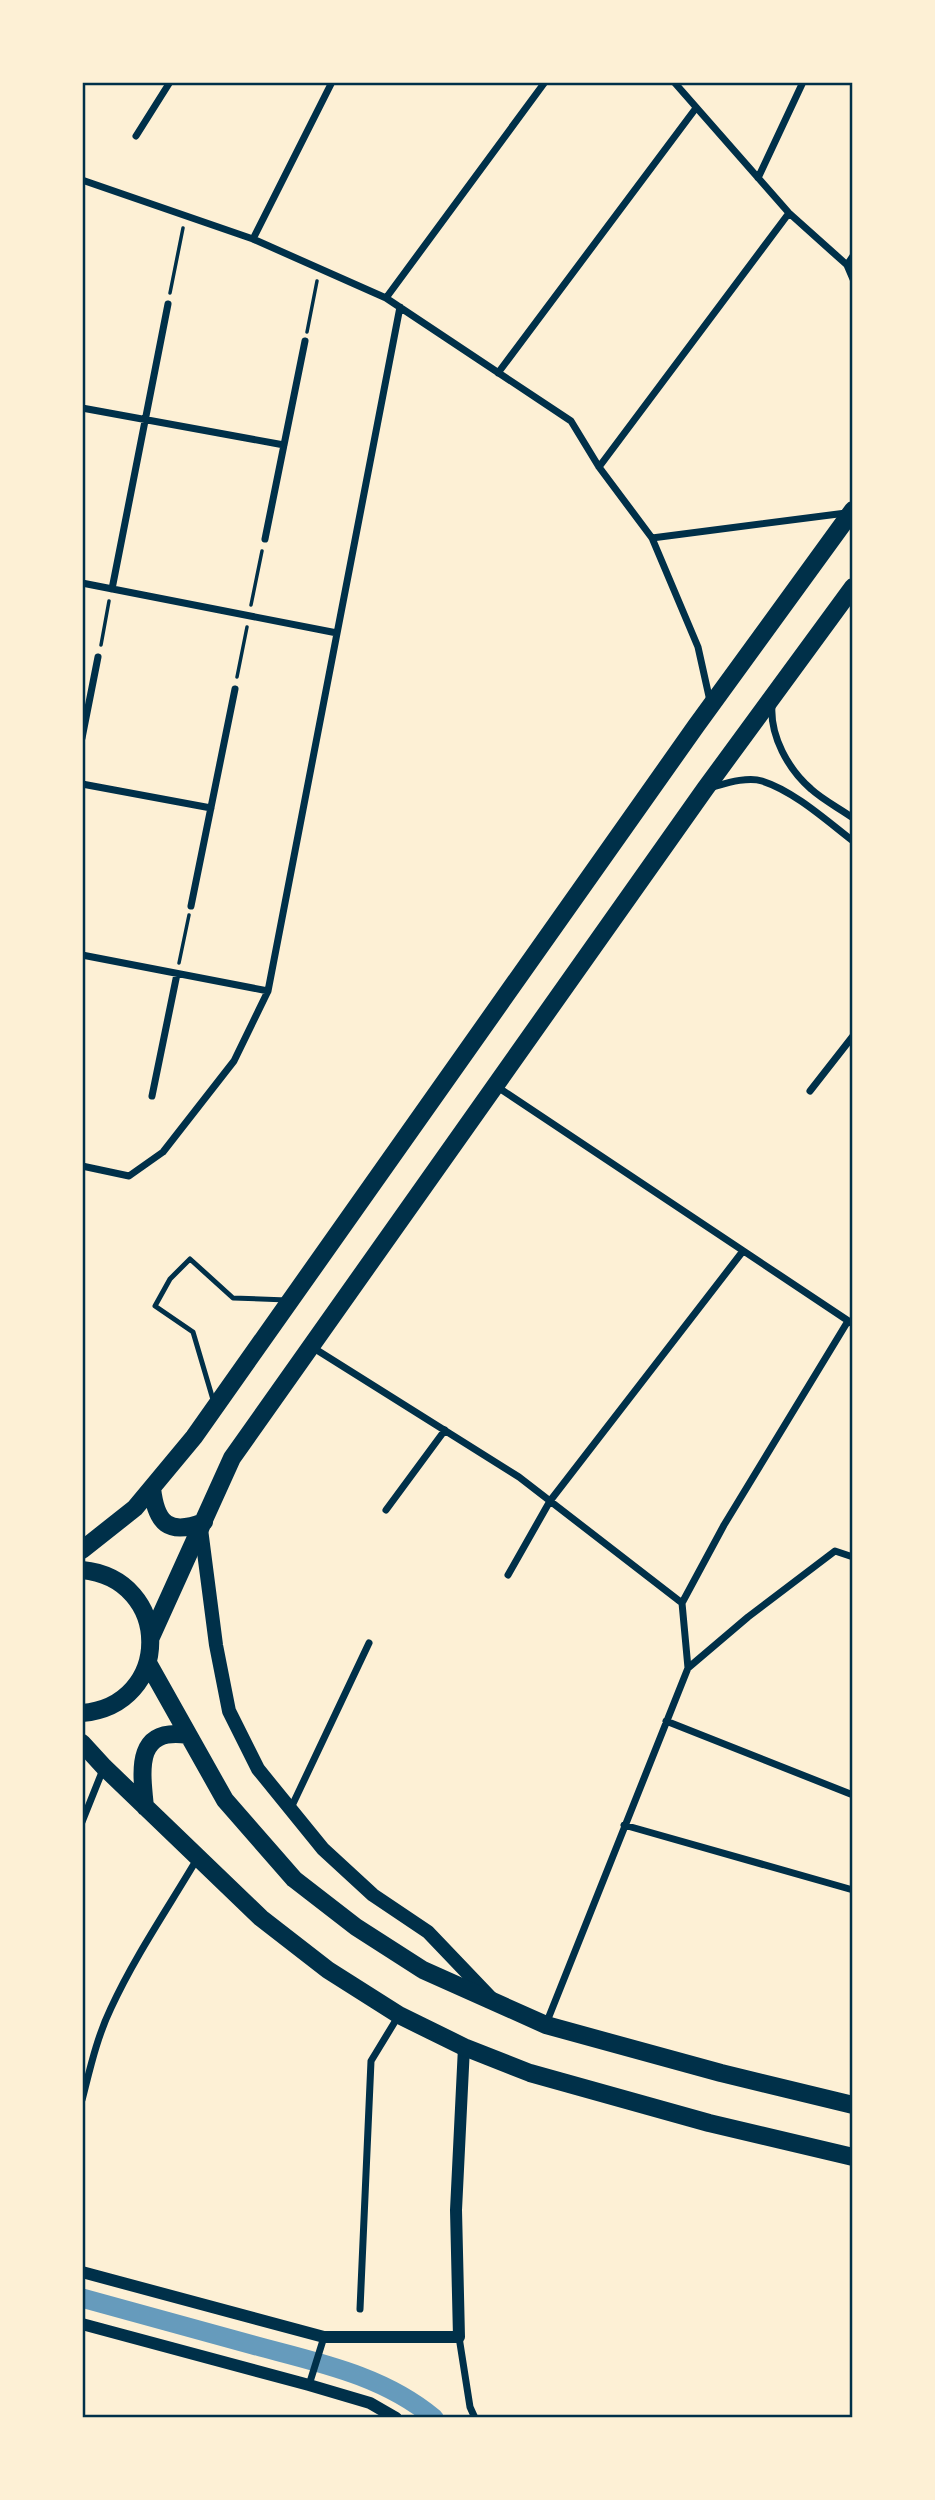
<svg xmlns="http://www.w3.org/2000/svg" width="935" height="2500" font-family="Signika,sans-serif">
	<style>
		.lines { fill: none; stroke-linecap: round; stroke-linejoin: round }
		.canal { stroke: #669bbc; stroke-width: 19 }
		.path { stroke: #003049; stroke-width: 3.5 }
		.service { stroke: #003049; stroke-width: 5 }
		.minor { stroke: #003049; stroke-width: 7 }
		.tertiary { stroke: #003049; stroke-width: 12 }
		.secondary { stroke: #003049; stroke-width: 14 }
		.primary { stroke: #003049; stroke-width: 18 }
		.neatline { fill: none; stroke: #003049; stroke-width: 2.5 }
	</style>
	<rect width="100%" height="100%" fill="#fdf0d5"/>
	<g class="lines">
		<path class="canal" d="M82,2298C139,2314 196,2329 253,2345C316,2362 383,2375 434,2418"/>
		<path class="path" d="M170,293L183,228
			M307,332L317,281
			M251,605L262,551
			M101,645L109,601
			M237,677L247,627
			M179,963L189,915"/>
		<path class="service" d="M214,1403L193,1332L155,1306L170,1279L190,1259L233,1298L287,1300"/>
		<path class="minor" d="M674,82L789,213L847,265L853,256
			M136,136L170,82
			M758,178L803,82
			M82,180L253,239L386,298L571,421L599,467L652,538L698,647L710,701
			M253,239L332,82
			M853,267L847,265L853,279
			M386,298L545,82
			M498,373L696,108
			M82,408L284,445
			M599,467L789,213
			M652,538L846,513
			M265,539L305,341
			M82,583L337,633
			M112,589L168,304
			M772,706C770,736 788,769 811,789C823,800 839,808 853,818
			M82,738L98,657
			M82,784L211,808
			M709,788C724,784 747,776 762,781C794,791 827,821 853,841
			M191,906L235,689
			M82,955L268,991
			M496,1086L853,1324
			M810,1091L853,1036
			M152,1096L177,974
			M82,1166L129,1176L163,1152L234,1061L268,991L400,307
			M312,1347L519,1477L682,1603
			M386,1510L445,1430
			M508,1575L550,1501L743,1251
			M682,1603L724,1525L848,1321
			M688,1668L748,1617L835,1551L853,1557
			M666,1721L853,1795
			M290,1810L369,1643
			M82,1822L104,1767
			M624,1825L853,1890
			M546,2024L688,1668L682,1603
			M82,2100C90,2069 97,2037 111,2008C135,1956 168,1908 197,1859
			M360,2309L371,2061L399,2015
			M459,2337L470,2407L475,2418
			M309,2385L324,2337"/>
		<path class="tertiary" d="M82,2272L324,2337H459L456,2210L464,2047
			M82,2324L309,2385L370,2403L396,2418"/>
		<path class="secondary" d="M201,1529L216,1645L229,1711L258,1769L323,1849L373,1895L428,1932L492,1999"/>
		<path class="primary" d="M152,1488C156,1523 168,1536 204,1522
			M82,1550L135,1508L194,1437L696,726L853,510
			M82,1570C173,1579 173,1705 82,1713
			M151,1637L232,1458L705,789L853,587
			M148,1663L225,1800L294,1879L356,1927L423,1970L546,2025L721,2073L853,2105
			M82,1743L104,1767L261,1918L328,1970L399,2015L464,2047L530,2073L709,2123L853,2157
			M145,1807C141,1769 135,1727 188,1735"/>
	</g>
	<rect width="935" height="2500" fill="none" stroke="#fdf0d5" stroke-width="168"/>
	<rect x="84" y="84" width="767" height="2332" class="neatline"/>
</svg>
